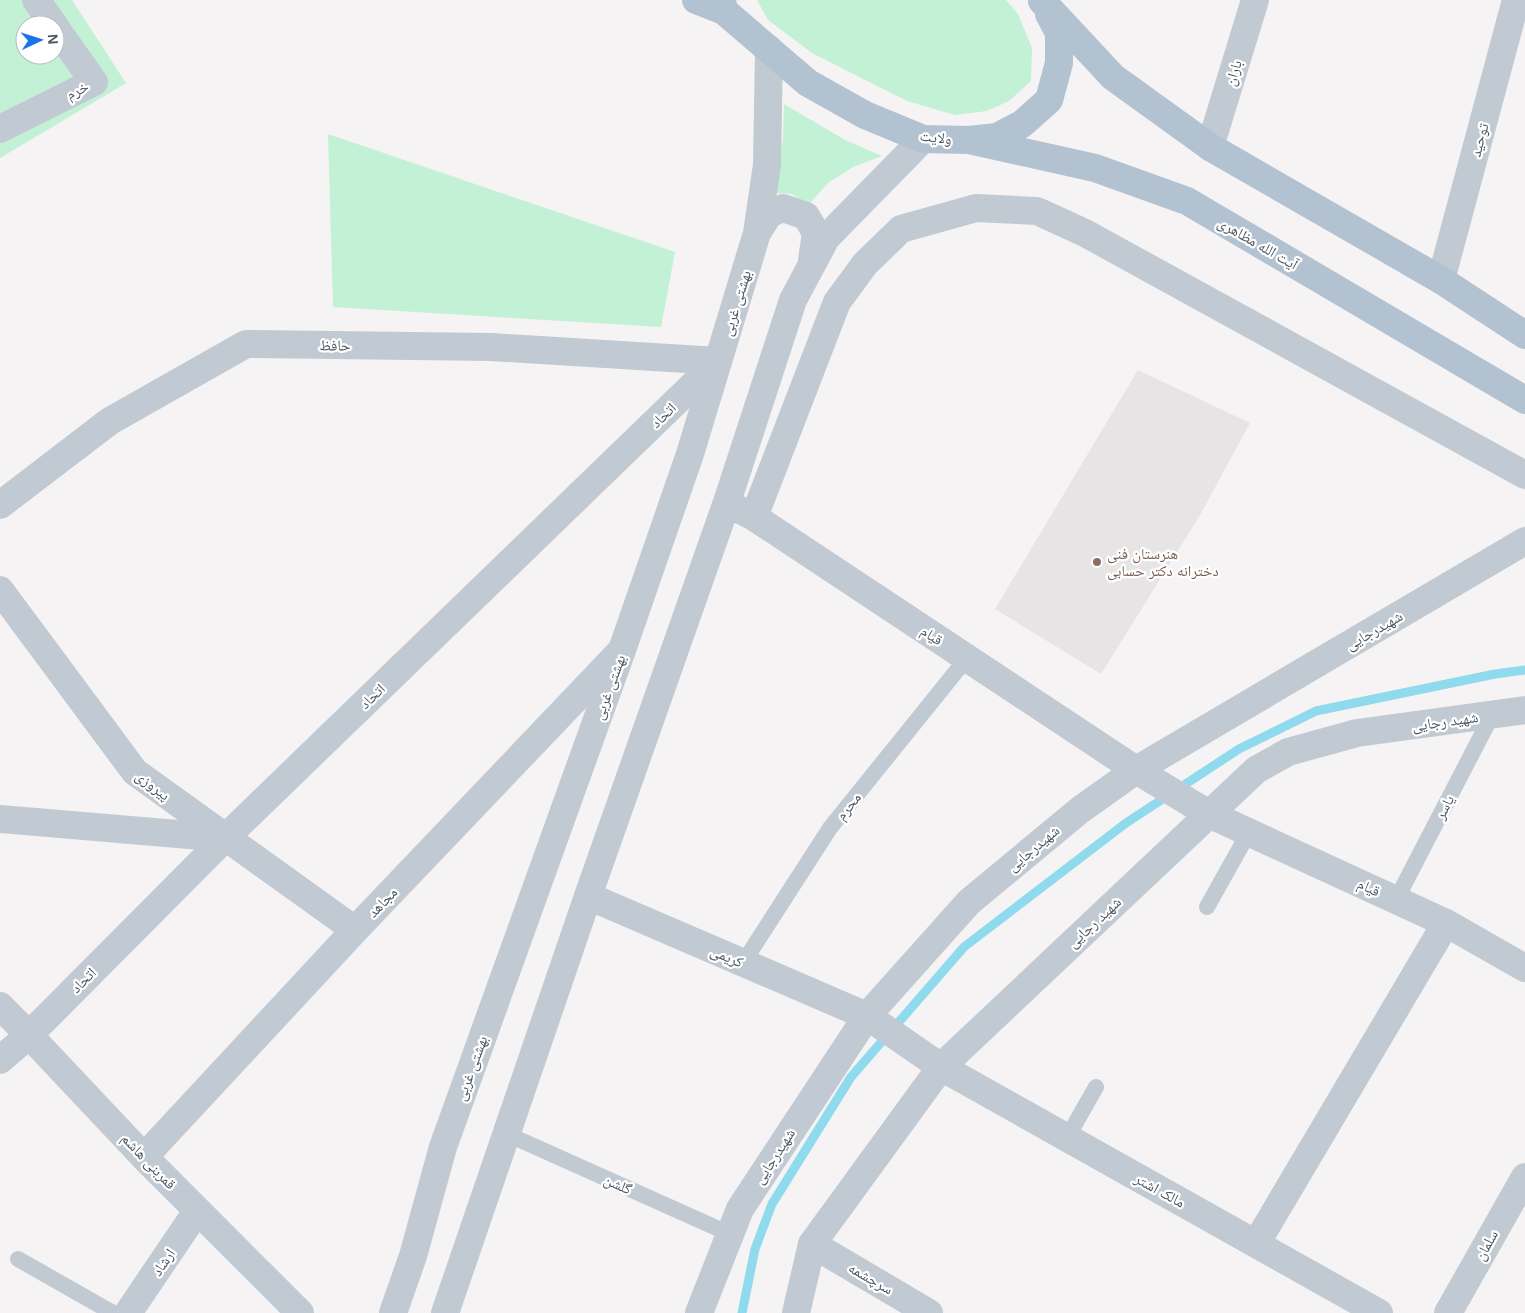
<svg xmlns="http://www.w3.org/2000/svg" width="1525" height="1313" font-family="Arial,'Noto Naskh Arabic',sans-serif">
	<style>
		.education { fill: #e6e4e5 }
		.green { fill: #c3f1d5; fill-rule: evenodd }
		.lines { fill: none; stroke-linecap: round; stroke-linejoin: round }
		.stream { stroke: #90daee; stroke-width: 9 }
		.service { stroke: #c1cad2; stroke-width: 16 }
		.minor { stroke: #c1cad2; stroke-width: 28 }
		.tertiary { stroke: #c1cad2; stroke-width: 28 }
		.primary { stroke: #b3c2d1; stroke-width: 28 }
		.education-dot { fill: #8d6e63; stroke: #fff; stroke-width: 2 }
		.labels { text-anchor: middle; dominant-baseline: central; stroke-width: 4.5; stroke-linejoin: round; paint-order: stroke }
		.street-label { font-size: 15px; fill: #4a5661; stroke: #fff }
		.education-label { font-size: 15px; fill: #785e54; stroke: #fff; text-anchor: start }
	</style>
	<rect width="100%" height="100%" fill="#f5f3f3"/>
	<path class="education" d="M1138,370L1250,423L1200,515L1101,674L995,609Z"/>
	<path class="green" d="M0,0H72L126,83L0,158ZM25,25H55V55H25Z
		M757,0H1006L1018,14L1032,48L1031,81L1009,101L987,111L955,115L907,101L812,53L768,20Z
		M784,104L845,140L882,156L853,167L828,183L808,205L792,194L774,193L783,139Z
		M328,134L675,252L661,327L333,307Z"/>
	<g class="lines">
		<path class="stream" d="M742,1313L755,1249L772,1204L851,1077L964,947L1126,823L1239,749L1316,711L1495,674L1525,670"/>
		<path class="service" d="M1396,900L1492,715
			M1207,907L1249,832
			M743,963L830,828L967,658
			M507,1134L730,1234
			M1067,1138L1096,1087
			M18,1259L113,1313"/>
		<path class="minor" d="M36,0L54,25
			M0,129L94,82L55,27
			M1210,147L1255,0
			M1441,280L1516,0
			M0,505L110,421L246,344L491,347L718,361
			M738,509L754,517L1136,770
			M754,517L837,302L865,264L901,229L976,208L1037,211L1085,233L1525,475
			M0,590L135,772L355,930
			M1209,814L1446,923L1525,968
			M0,819L225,838
			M588,896L867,1016
			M0,1006L29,1035L144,1157L300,1313
			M0,1060L29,1035L225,838L718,361
			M941,1067L1379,1313
			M144,1157L355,930L622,650
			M812,1244L929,1313
			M1256,1244L1446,923
			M128,1313L197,1211
			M1448,1313L1525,1177"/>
		<path class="tertiary" d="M757,233L769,214L783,208L806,216L816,233L812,260
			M1136,770L1209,814
			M867,1016L941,1067
			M393,1313L413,1256L443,1147L622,650L690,454L757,233L767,165L769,49
			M445,1313L588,896L727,502L793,300L826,238L923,139
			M699,1313L740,1209L867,1016L969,902L1080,810L1136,770L1525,541
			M796,1313L812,1244L941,1067L1256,770L1288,752L1357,733L1525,710"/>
		<path class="primary" d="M696,0L724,11
			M722,0L724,11L808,83L865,115L923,139L969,140L997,137L1022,124L1049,100L1059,63V33L1049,14
			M1042,1L1113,77L1210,147L1441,280L1525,335
			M969,140L1095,168L1187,201L1525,400"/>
	</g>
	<circle class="education-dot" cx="1097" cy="562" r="5"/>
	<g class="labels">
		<g class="street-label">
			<text transform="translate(1233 73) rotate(-73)">باران</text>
			<text transform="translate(77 90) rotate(-27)">خرم</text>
			<text transform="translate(936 137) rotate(7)">ولایت</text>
			<text transform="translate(1479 140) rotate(-75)">توحید</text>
			<text transform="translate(1258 243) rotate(30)">آیت الله مظاهری</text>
			<text transform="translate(736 303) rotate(-73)">بهشتی غربی</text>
			<text transform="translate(335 345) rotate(1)">حافظ</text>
			<text transform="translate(663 415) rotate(-44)">اتحاد</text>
			<text transform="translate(1374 630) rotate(-30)">شهیدرجایی</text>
			<text transform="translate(932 635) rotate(33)">قیام</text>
			<text transform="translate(609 687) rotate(-70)">بهشتی غربی</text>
			<text transform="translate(372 696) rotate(-44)">اتحاد</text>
			<text transform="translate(1445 721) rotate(-8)">شهید رجایی</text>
			<text transform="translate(153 785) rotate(37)">پیروزی</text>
			<text transform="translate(848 806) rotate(-51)">محرم</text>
			<text transform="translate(1444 807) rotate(-63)">یاسر</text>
			<text transform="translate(1033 848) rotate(-40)">شهیدرجایی</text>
			<text transform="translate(1369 887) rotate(25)">قیام</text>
			<text transform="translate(382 902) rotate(-46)">مجاهد</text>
			<text transform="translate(1094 922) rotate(-43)">شهید رجایی</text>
			<text transform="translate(727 956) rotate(23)">کریمی</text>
			<text transform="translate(83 980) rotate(-45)">اتحاد</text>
			<text transform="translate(471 1068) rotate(-70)">بهشتی غربی</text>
			<text transform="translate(774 1156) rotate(-57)">شهیدرجایی</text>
			<text transform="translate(149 1161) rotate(46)">قمربنی هاشم</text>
			<text transform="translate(618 1184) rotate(24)">گلشن</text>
			<text transform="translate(1160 1190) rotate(29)">مالک اشتر</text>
			<text transform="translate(1486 1245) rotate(-61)">سلمان</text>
			<text transform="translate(163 1262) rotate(-56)">ارشاد</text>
			<text transform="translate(871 1278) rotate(30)">سرچشمه</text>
		</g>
		<g class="education-label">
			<text x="1107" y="553">هنرستان فنی<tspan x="1107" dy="17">دخترانه دکتر حسابی</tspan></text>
		</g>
	</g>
	<g transform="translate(40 40) rotate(86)"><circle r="24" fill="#ffffff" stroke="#b7bbc0"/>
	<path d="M0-4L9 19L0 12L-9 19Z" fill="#1a73e8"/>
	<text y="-8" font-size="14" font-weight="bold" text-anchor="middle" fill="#4a5661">N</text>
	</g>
</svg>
